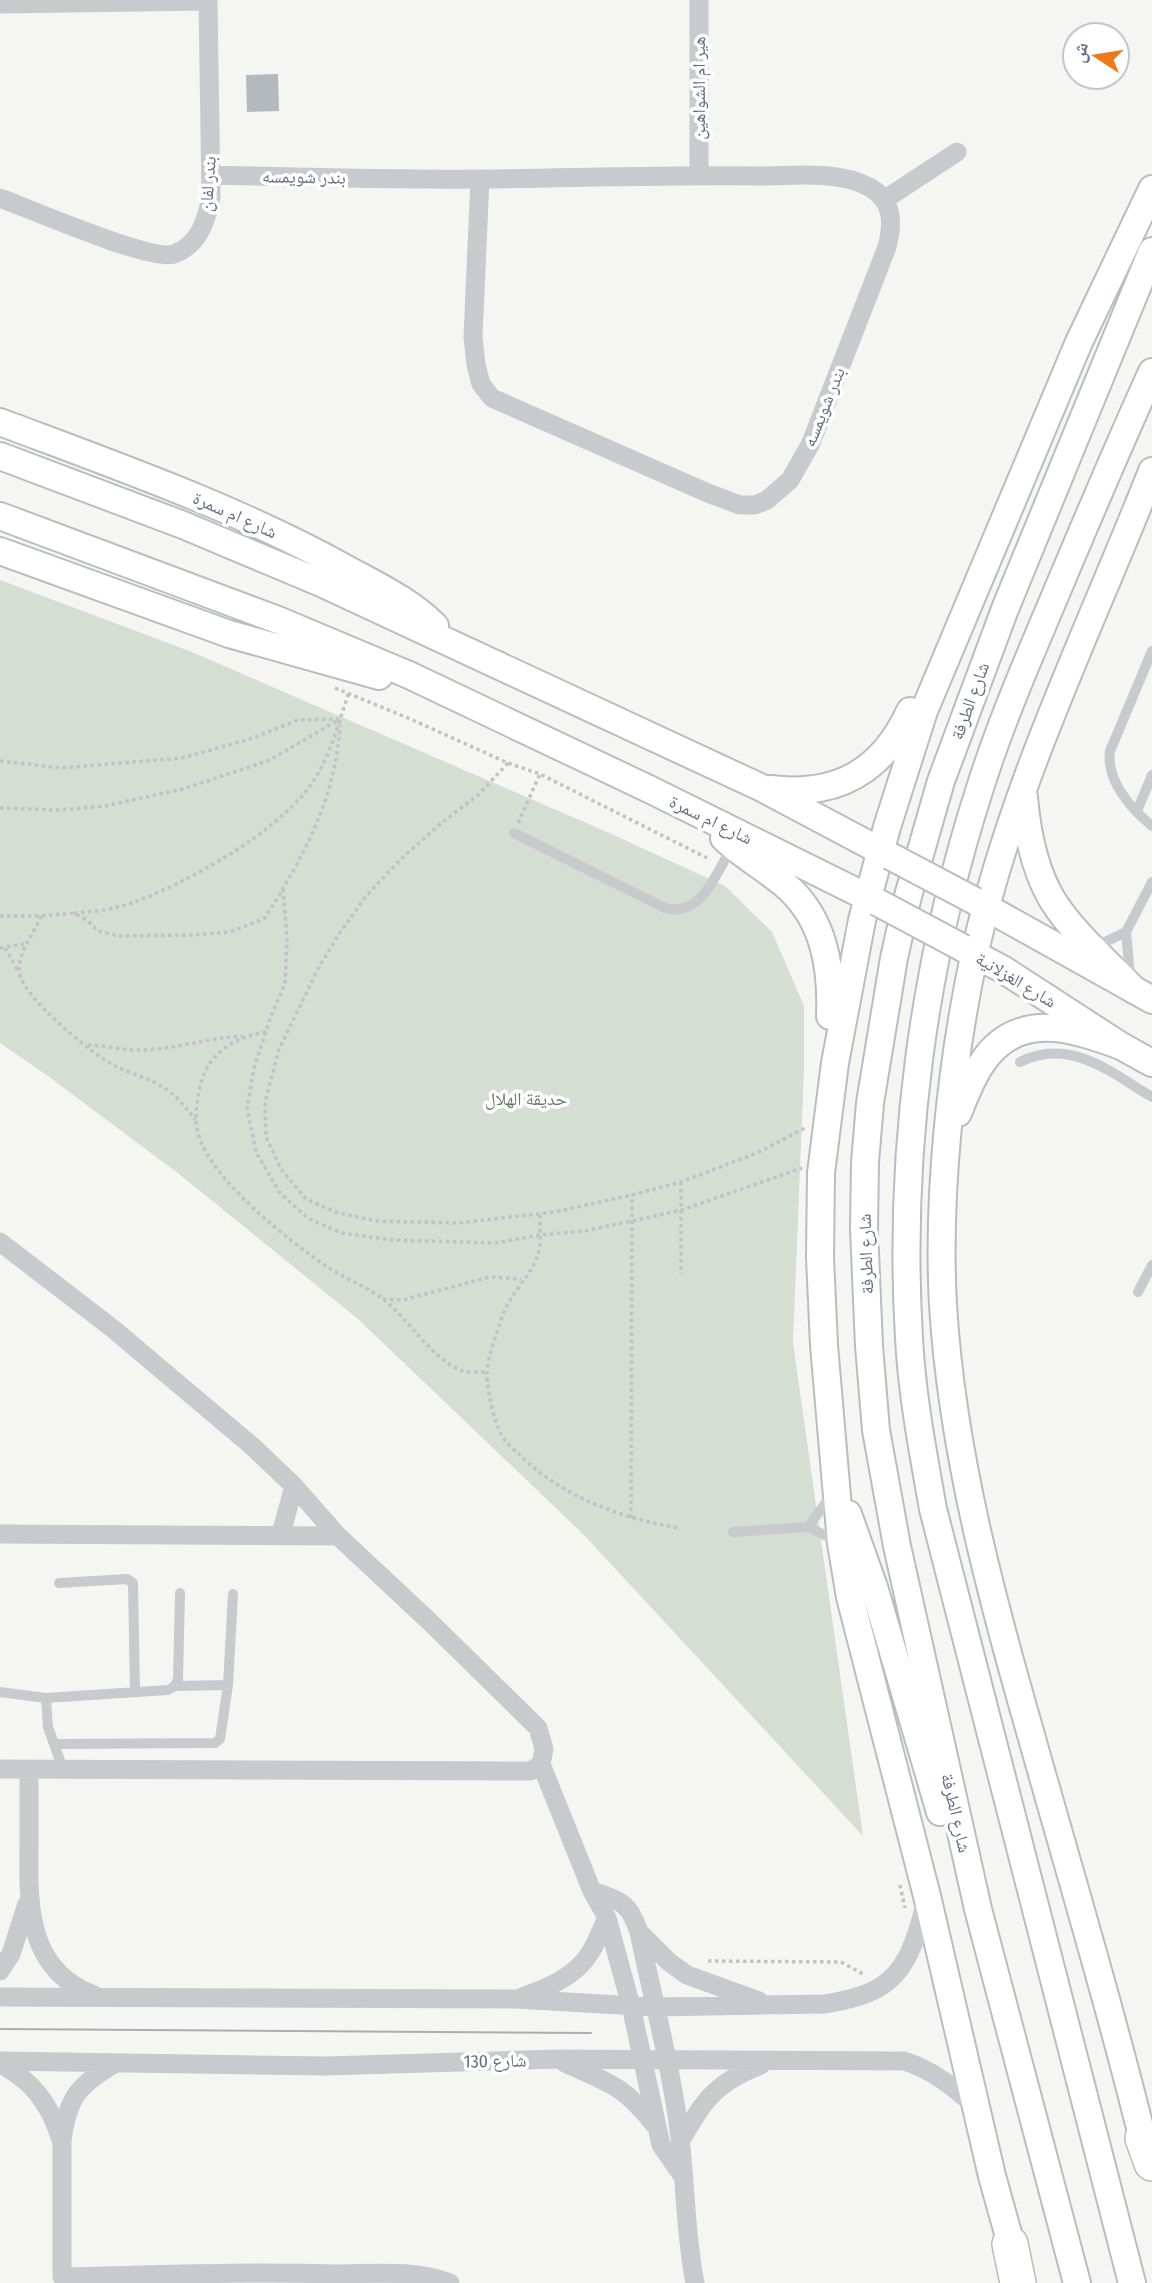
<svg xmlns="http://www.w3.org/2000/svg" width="1152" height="2283" font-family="'Fira Sans Condensed','Noto Naskh Arabic',sans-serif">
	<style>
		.green { fill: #d4ded2 }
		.building { fill: #b4b9bf }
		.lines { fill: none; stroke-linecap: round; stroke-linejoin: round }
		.secondary-casing { stroke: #b9bcc2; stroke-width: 30 }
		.highway-casing { stroke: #b9bbbf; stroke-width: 38 }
		.path { stroke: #c0c2c4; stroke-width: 3.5; stroke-dasharray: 3.5 3.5; stroke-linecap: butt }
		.lane { stroke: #c8cace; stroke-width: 10 }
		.street { stroke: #c8cace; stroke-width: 19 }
		.secondary { stroke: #fff; stroke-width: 26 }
		.highway { stroke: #fff; stroke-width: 35 }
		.tram { stroke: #a9acb3; stroke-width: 2 }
		.secondary-bridge-casing { stroke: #b9bcc2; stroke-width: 30; stroke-linecap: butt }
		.secondary-bridge { stroke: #fff; stroke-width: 26 }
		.labels { text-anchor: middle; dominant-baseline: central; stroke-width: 7; stroke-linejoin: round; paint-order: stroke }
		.street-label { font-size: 18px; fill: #626e85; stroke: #fff }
		.park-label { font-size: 18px; fill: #627c62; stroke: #fff }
	</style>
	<rect width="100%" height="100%" fill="#f5f6f2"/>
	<path class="green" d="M0,580L192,652L607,832L725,886L772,932L804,1006V1070L793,1343L863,1836L583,1534L358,1319L179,1174L48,1076L0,1043Z"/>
	<path class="building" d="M278,74L279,111L247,112L246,75Z"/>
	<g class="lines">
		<g class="secondary-casing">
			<path id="secondary" d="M0,422C117,466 237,508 347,569C378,586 410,601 435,626
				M0,456L183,525L321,583L762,788L890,856
				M0,516L278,620L409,675L651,790L877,902
				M0,551L229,634L379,676
				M770,789C837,797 882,772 910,711
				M1024,797C1027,832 1034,870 1053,901C1074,934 1107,962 1134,990
				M724,838C743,856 765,868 784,884C824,917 832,967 830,1016
				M975,901L1152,1000
				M963,948L1004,970L1121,1046L1152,1063
				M958,1113C965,1096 971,1079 982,1063C1017,1010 1072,1028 1121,1046
				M848,1514L874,1587L940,1812
				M1147,2156C1113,2017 1072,1880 1033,1742C992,1600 952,1453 943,1305C937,1194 951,1065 974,956C1011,787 1089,631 1152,471
				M1016,2262L992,2176L927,1896L850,1597L841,1543L824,1345L820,1258L821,1173L835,1063L862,920L887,827L924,711L1079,342L1152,189
				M1077,2283L978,1909L897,1546L876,1430L869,1346L864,1229L865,1162L870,1103L894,958L908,896L941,781L1005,609L1152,251
				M1132,2283L933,1509C923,1452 912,1396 909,1338C898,1153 923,964 980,788C1002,718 1032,651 1060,584C1090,513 1120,442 1152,372"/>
		</g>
		<g class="highway-casing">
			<path id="highway" d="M1143,2138L1152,2163
				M1010,2244L1018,2283"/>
		</g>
		<path class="path" d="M335,688L408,718L508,763L540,774L709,859
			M0,761L61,768L182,758L250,739L298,720L338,719
			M508,763L478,795L439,825L399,861L366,896L339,934L318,969L279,1049L265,1102L266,1137L281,1169L306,1199L335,1212L377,1221L458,1223L555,1212L632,1195L681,1182L757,1153L805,1128
			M0,808L59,810L105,806L183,789L270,760L340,719
			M518,823L540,774
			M283,889L287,939L285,984L271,1016L254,1068L247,1108L256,1152L280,1193L309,1219L342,1233L391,1240L495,1243L540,1235L585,1231L682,1210L802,1168
			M282,890C314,836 336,788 340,725
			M74,913C94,912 114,909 132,903C187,883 275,834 310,786C330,758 338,724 349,692
			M0,916H41L74,913L88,921L98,931L119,936L193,935L230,932L264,919L282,891
			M41,916C34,935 19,949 19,970C19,995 94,1056 117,1067C131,1074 147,1077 161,1086C175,1094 186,1107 195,1120
			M0,948L24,944
			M5,948L18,971
			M266,1032C235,1037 208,1053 200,1086C197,1102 194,1117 198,1133C209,1178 289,1241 326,1266C344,1278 365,1286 382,1298C409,1319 430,1357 460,1370C468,1373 479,1372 487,1372
			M88,1045C105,1045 121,1050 138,1050C174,1050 207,1038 243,1036
			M681,1182V1274
			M540,1215C540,1229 542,1249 535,1262C526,1281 509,1296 502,1317C497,1332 487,1359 487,1374C487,1391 494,1421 502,1436C506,1443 514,1450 520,1455C562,1497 621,1518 678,1528
			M383,1299L403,1300L490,1277L521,1279
			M631,1518L632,1195
			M900,1885L905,1908
			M708,1961L841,1962L865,1975"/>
		<path class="lane" d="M1152,651L1110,751C1106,780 1130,808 1152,826
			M1137,811L1152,775
			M514,833L665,908C702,918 716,873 732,847
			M1094,944L1107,941L1126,932
			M1130,976L1126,932L1152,882
			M1020,1062C1070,1037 1110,1072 1152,1097
			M1138,1292L1152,1265
			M808,1527L830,1497
			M733,1532L808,1527L837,1541
			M59,1583L127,1579L133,1583L135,1692
			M228,1685L233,1594
			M0,1692L46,1698
			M54,1744L215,1743L220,1739L228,1685L175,1686
			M63,1769L48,1727L46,1698L168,1690L175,1686L178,1679L180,1593"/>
		<path class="street" d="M699,0V175
			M0,4L208,1
			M211,175C302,177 392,180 483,179C575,178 667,175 759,176C794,176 837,170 869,187C894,200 893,224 887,247L810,445L790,480L767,500L755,505H740L710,494L492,398L481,384L476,365L473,337L480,179
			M0,198C30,209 151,262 174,254C199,245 206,221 211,198L208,0
			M884,200L957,152
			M0,1242L112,1328L252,1446L294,1486L338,1536L429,1621L538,1728L544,1749L541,1764L531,1771L0,1769
			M0,1534L338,1536
			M281,1534L294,1486
			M541,1764L592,1891L607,1918L631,2006L661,2145L682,2175
			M29,1769C29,1796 29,1823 29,1850C28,1909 29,1971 94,1995
			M592,1891C621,1901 629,1902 639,1932C653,2000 672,2069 680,2138C686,2188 685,2233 695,2283
			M639,1932L669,1962L687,1975L759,2001
			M0,1971L11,1954L27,1904
			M0,1997L515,1999L655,2007L824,2004C896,1994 909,1968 926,1901
			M522,1997C547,1988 575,1977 590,1953C597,1942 601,1930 607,1918
			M0,2061L326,2066L558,2059L904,2061C933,2070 953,2087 975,2106
			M565,2063C609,2083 623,2085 654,2124
			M0,2064C33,2081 50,2104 61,2140
			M114,2064C78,2085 67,2099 62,2141V2277C153,2275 243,2271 334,2274C373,2274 413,2269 450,2283
			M681,2140C705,2099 715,2083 761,2065"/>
		<use href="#secondary" class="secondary"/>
		<use href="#highway" class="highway"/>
		<path class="tram" d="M0,2029L591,2033"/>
		<g class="secondary-bridge-casing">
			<path id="secondary-bridge" d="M890,856L975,901
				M877,902L963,948"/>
		</g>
		<use href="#secondary-bridge" class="secondary-bridge"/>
	</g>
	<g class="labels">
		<g class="street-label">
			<text transform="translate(699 88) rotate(-90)">هير ام الشواهين</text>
			<text transform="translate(304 177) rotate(1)">بندر شويمسه</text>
			<text transform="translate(208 184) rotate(-86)">بندر لفان</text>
			<text transform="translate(824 407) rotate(-68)">بندر شويمسه</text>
			<text transform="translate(235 515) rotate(24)">شارع ام سمرة</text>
			<text transform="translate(970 701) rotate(-70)">شارع الطرفة</text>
			<text transform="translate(711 820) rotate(26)">شارع ام سمرة</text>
			<text transform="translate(1016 980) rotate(31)">شارع الغزلانية</text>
			<text transform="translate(866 1254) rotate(-92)">شارع الطرفة</text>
			<text transform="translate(956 1813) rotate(77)">شارع الطرفة</text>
			<text transform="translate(495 2061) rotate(-1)">شارع 130</text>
		</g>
		<g class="park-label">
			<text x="526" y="1099">حديقة الهلال</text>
		</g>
	</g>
	<g transform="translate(1096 56) rotate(282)"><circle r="33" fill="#ffffff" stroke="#c0c5ce" stroke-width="2"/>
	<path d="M0-5L12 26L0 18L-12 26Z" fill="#ef7919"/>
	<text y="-10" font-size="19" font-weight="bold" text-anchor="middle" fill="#626e85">ش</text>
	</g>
</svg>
